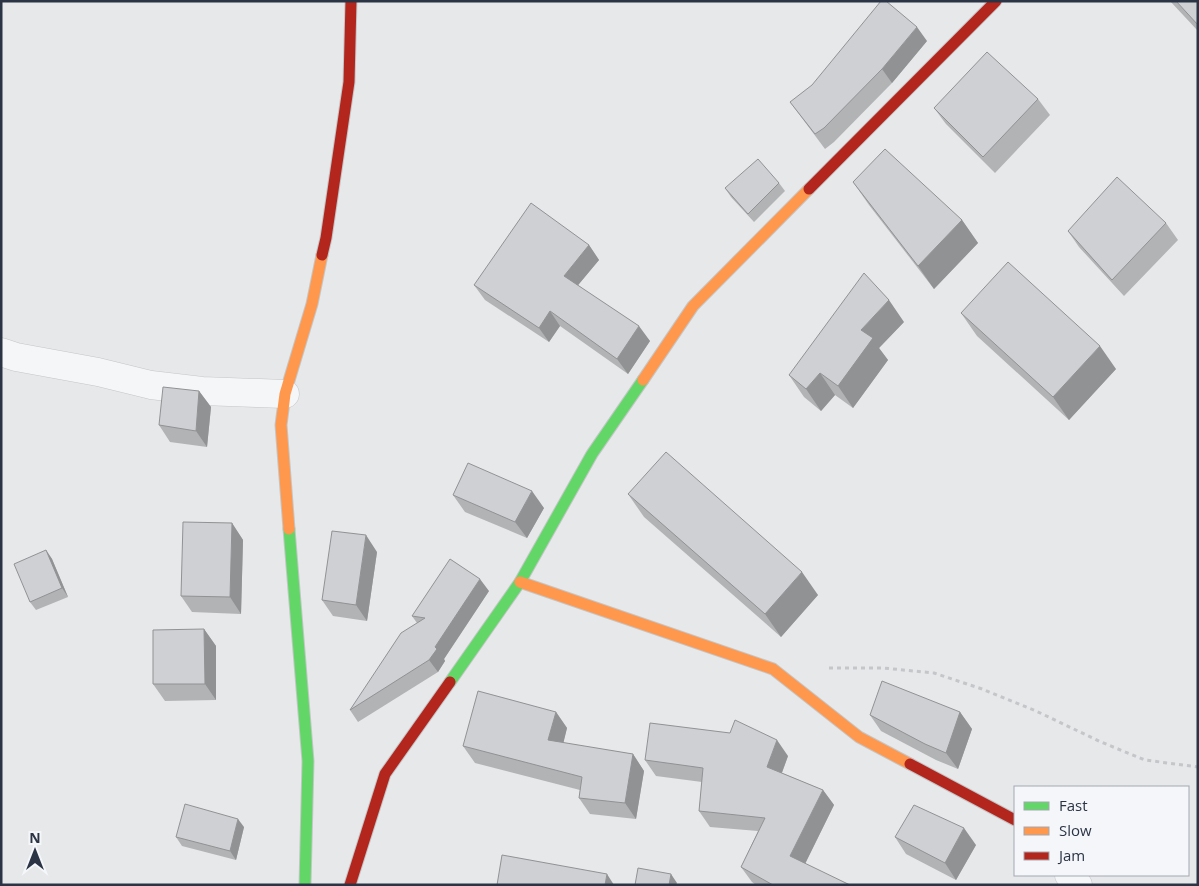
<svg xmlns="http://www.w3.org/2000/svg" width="1199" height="886" font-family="'Open Sans',sans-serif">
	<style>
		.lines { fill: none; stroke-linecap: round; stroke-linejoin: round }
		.street-casing { stroke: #c4c6c8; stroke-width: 29 }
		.fast-casing { stroke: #c4c6c8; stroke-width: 13 }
		.slow-casing { stroke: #c4c6c8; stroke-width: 13 }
		.jam-casing { stroke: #c4c6c8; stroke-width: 13 }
		.path { stroke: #c5c6ca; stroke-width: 3; stroke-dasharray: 4 4; stroke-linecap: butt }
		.street { stroke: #f5f6f7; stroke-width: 28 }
		.fast { stroke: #63d668; stroke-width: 11 }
		.slow { stroke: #ff974d; stroke-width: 11 }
		.jam { stroke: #b3261e; stroke-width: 11 }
		.wall { fill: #b1b3b5 }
		.shaded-wall { fill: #909294 }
		.building { fill: #ced0d3; stroke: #909294 }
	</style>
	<rect width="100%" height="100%" fill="#e6e8ea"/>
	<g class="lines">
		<g class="street-casing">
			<path id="street" d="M1,352L16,357L98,372L151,385L202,391L285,394
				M1069,875L1078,885"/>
		</g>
		<g class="fast-casing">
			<path id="fast" d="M289,529L308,761L305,885
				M450,682L520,582L592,454L643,380"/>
		</g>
		<g class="slow-casing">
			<path id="slow" d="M643,380L693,306L809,189
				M289,529L281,425L285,394L312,304L322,255
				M520,582L773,669L859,737L910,764"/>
		</g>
		<g class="jam-casing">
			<path id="jam" d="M809,189L996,1
				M322,255L326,238L349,82L351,1
				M910,764L1015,820
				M350,885L385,774L450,682"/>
		</g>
		<path class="path" d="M829,668H883L934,673L982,689L1036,711L1101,742L1145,760L1198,767"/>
		<use href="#street" class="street"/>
		<use href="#fast" class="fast"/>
		<use href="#slow" class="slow"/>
		<use href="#jam" class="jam"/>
	</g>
	<path class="wall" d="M1170,1H1198V31Z
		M927,41L892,83L834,142L825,149L790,102Z
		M1038,99L1050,115L995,173L946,124L934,108Z
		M853,182L962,220L978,243L934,289L869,205Z
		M779,183L785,191L754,222L731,197L725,188Z
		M1166,223L1178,240L1124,296L1079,247L1068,231Z
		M589,245L599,260L578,285L650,341L628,374L560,326L549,342L485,300L474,285Z
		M961,313L1116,369L1069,420L977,336Z
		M904,322L879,348L888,360L853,408L835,395L821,411L804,397L789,375Z
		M199,391L211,407L207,447L170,442L159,425Z
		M628,494L818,595L781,637L644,517Z
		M453,495L544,508L527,538L465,512Z
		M232,523L243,540L241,614L192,612L181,596Z
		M46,550L52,559L68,597L36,610L30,602Z
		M377,552L367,621L333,616L322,600Z
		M489,591L444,659L445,661L438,672L358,722L350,710L417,623L412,616Z
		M204,629L216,646V700L165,701L153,684Z
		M556,712L567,728L563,743L633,754L644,771L636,819L590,814L579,798L580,790L475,763L463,746Z
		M960,712L972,729L958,769L936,760L881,731L870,715Z
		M788,756L782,773L823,790L834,805L805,864L850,885H756L752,882L741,867L758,831L710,827L699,811L702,782L656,776L645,760Z
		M244,827L236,860L182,846L176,837Z
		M895,837L976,845L956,880L906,854Z"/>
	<path class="shaded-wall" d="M917,27L927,41L892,83L882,69Z
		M962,220L978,243L934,289L918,266Z
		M589,245L599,260L574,290L564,276Z
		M889,300L904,322L879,348L888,360L853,408L838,386L861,330Z
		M550,311L560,326L549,342L539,328Z
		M639,326L650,341L628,374L617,359Z
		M1100,346L1116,369L1069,420L1053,397Z
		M820,373L835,395L821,411L806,389Z
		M199,391L211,407L207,447L196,431Z
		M532,491L544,508L527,538L515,522Z
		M232,523L243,540L241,614L230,597Z
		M366,535L377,552L367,621L356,605Z
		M46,550L52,559L68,597L62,588Z
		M802,572L818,595L781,637L765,614Z
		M480,579L489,591L444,659L445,661L438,672L429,660L435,647Z
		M204,629L216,646V700L205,684Z
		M556,712L567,728L560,757L548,740Z
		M960,712L972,729L958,769L946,753Z
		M777,740L788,756L778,783L767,767Z
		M633,754L644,771L636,819L625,803Z
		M823,790L834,805L801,872L790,856Z
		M238,819L244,827L236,860L230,851Z
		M964,828L976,845L956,880L945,863Z
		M607,874L614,885H605Z
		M671,874L677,883L676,885H669Z"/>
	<path class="building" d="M881,1H886L917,27L882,69L824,128L815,134L790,102L812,85Z
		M1176,1H1198V25Z
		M987,52L1038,99L983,157L934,108Z
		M885,149L962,220L918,266L853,182Z
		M758,159L779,183L748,214L725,188Z
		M1117,177L1166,223L1112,280L1068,231Z
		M531,203L589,245L564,276L639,326L617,359L550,311L539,328L474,285Z
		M1008,262L1100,346L1053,397L961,313Z
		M864,273L889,300L861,330L873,338L838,386L820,373L806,389L789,375Z
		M163,387L199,391L196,431L159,425Z
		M666,452L802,572L765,614L628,494Z
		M468,463L532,491L515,522L453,495Z
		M183,522L232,523L230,597L181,596Z
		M332,531L366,535L356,605L322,600Z
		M46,550L62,588L30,602L14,564Z
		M450,559L480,579L435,647L437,649L429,660L350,710L401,633L425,618L412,616Z
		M204,629L205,684H153V630Z
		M882,681L960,712L946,753L925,744L870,715Z
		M478,691L556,712L548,740L633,754L625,803L579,798L582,777L463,746Z
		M735,720L777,740L767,767L823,790L790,856L850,885H773L741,867L765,818L699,811L703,768L645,760L650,723L730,733Z
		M185,804L238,819L230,851L176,837Z
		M914,805L964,828L945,863L895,837Z
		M502,855L607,874L605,885H497Z
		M638,868L671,874L669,885H635Z"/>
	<rect width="1199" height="886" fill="none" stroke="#2b3445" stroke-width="5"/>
	<rect x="1014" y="786" width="175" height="90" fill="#f4f6f9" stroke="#a4a8b1"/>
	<rect x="1024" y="802" width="25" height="8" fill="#63d668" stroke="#a4a8b1"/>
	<text x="1059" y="811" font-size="15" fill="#2b3445">Fast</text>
	<rect x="1024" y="827" width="25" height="8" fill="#ff974d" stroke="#a4a8b1"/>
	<text x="1059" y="836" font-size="15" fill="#2b3445">Slow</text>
	<rect x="1024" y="852" width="25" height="8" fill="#b3261e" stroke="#a4a8b1"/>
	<text x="1059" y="861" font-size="15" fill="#2b3445">Jam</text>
	<g transform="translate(35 851)" stroke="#f4f6f9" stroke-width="4" paint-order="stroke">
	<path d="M0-4L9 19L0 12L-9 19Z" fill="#2b3445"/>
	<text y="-8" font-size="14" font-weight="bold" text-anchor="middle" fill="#2b3445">N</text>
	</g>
</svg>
